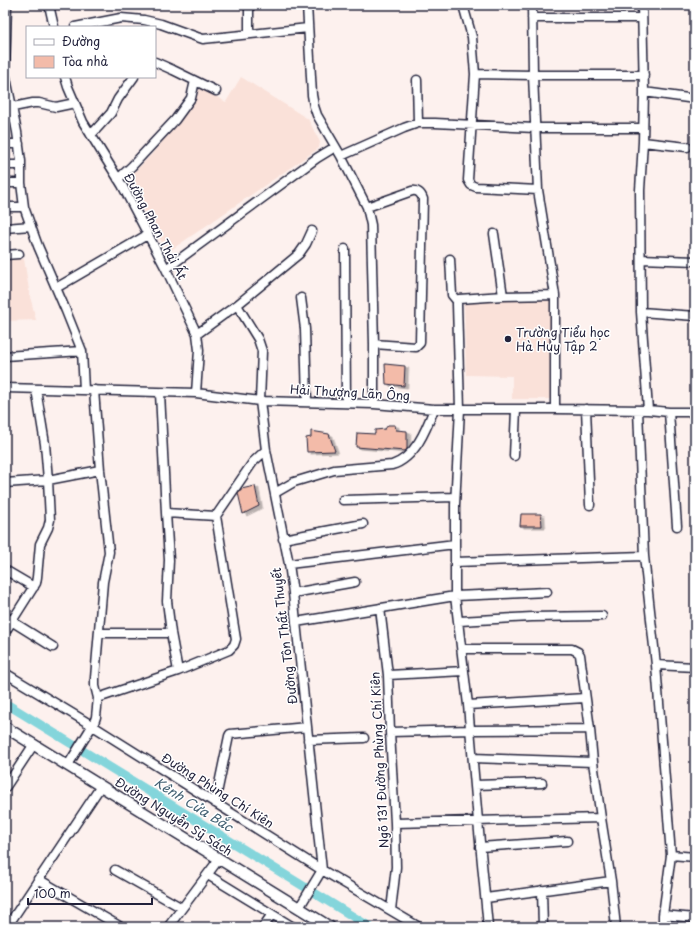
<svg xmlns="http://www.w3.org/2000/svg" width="700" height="932" font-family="'Playpen Sans',sans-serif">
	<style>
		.built { fill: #fae1d9 }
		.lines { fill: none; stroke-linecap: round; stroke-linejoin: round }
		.canal { stroke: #84d5db; stroke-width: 9 }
		.building { fill: #f3bba9; stroke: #22223b; filter: url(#shadow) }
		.minor-casing { stroke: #22223b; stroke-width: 11 }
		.major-casing { stroke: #22223b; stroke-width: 13 }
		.minor { stroke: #fff; stroke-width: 8 }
		.major { stroke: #fff; stroke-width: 10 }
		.poi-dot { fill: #22223b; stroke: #fff; stroke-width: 1.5 }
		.labels { text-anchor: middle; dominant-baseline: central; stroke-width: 3; stroke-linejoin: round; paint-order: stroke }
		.street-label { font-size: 12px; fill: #22223b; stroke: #fff }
		.poi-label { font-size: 12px; fill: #22223b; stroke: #fff; text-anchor: start }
		.water-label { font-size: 13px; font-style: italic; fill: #446173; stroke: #fff }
	</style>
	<defs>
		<filter id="shadow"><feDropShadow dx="3.5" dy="2" stdDeviation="0" flood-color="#0004"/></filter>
	</defs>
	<rect width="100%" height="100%" fill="#fdf1ee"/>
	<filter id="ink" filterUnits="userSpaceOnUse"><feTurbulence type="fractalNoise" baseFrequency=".025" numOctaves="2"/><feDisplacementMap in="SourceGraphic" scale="8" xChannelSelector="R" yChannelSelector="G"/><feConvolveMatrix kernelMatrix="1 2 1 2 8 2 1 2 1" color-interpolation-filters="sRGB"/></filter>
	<g filter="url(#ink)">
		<path class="built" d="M241,77L308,119L320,142L319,148L171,250L164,246L126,181L151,155L175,126L200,88L226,102Z
			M5,259H24L30,296L36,320L5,321Z
			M550,298L553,399H512V376L466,375L464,303L484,301Z"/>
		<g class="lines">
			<path class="canal" d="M5,703L370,927"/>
		</g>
		<path class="building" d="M385,364L405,366L404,386L386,384Z
			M388,425H395L396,430L407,431V449L405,451L356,447L357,433L375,434V430L385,429Z
			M311,431L329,434L335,451L307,452L306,438L311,437Z
			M255,486L259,506L243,514L238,493L241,489Z
			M521,514H541L542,526H520Z"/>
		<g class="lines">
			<g class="minor-casing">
				<path id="minor" d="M7,5L5,73L17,132L21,161V183L24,207L38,246L66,311L82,351L84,390
					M49,5L54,27
					M307,5L312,95L314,106L317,115L341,156L367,207L371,225L374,344V404
					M463,5L472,37L475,74L468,180L471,185L476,187L538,190
					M532,5L533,75L538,190L555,295V409
					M642,5L644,92L643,142L640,190L641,312L648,410
					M532,18H642
					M75,27L121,18L144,20L161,24L197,37L203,39L308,28
					M249,34V5
					M155,62L173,70L216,91
					M475,74L533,75H644
					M65,77L68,87L83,122L122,185L166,269L197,334L199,350L196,393
					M417,80L418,123
					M644,92L695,99
					M13,107L33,103H39L56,107L75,103
					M91,135L111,113L118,99L134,77
					M643,142L687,147
					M5,144H19
					M341,156L404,128L418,123H435L535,128H642
					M5,165H21
					M118,179L132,166L175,120L191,98L195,81
					M5,183H21
					M5,207H24
					M367,207L412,191C417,190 421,193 423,199L420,343L416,347L374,344
					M5,228L31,226
					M494,234L503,296
					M345,249L346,402
					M5,255L19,254
					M450,259L452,295L457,301
					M641,259L695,261
					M166,269L317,158L335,147
					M56,288L147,235
					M301,298L305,329L307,402
					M237,305L258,339L262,351L260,401L266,450L289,564L293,593L322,870L299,908
					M641,312L695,316
					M197,334L237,305L299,254L306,244L312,231
					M5,356L82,351
					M5,388L196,393L260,401L374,404L434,409H555L648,410L669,412H695
					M160,393L166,513L169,560L167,601L171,633L178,671
					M586,409L590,505
					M638,410L644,556L656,665L671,855L663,915V927
					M669,412L677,526
					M514,456L516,409
					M5,483L48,480L100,470
					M275,493L294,482L334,470L392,465C415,458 426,430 434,409
					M343,500L455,497
					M166,513L216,516
					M283,539L363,524
					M455,562L644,556
					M289,564L455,544
					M5,570L34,587
					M293,593L355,582
					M380,608L388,675L390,732L395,823L396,867L391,910
					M5,617L53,647
					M459,621L532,617L602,616
					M296,622L455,596L547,592
					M5,632L36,583L37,577L40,544L48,528L50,520L48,480L45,444L36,389
					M99,633H171
					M462,649H572L578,652L580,655L590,729L593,762L601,818L611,881L616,927
					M656,665L695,667
					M5,673L93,726L322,870L419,927
					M388,675L464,671
					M98,698L178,671L229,650L234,645L236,639L216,516L253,462L266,450
					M468,705L585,698
					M390,732L471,730L590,729
					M308,740L364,738
					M473,758L593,762
					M68,765L94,723L96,717L98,698L95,686V678L103,582L109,552L100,470L94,390
					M475,785L542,783
					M5,788L34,744
					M215,803L229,736L230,734L307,727
					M395,823L601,818
					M480,847L567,841
					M671,855L695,857
					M115,870L182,908
					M208,875L293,927
					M38,879L121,927
					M542,890L543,927
					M486,898L611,881
					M663,915L695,918
					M7,927L101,786
					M168,927L219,859
					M263,927L272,914
					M488,927L478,821L468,705L455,596V505L460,409L457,304V301L459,299L503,296L555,295"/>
			</g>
			<g class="major-casing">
				<path id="major" d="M5,727L330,927"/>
			</g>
			<use href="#minor" class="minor"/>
			<use href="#major" class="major"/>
		</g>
	</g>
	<circle class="poi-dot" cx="508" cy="339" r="4"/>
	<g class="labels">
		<g class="street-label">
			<text transform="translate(156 226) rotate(62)">Đường Phan Thái Ất</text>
			<text transform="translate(350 392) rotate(3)">Hải Thượng Lãn Ông</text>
			<text transform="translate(284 636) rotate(-97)">Đường Tôn Thất Thuyết</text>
			<text transform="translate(379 760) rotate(-93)">Ngõ 131 Đường Phùng Chí Kiên</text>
			<text transform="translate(218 790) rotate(32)">Đường Phùng Chí Kiên</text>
			<text transform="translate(174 816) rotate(32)">Đường Nguyễn Sỹ Sách</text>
		</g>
		<g class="poi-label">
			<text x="516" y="332">Trường Tiểu học<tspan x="516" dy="14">Hà Huy Tập 2</tspan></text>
		</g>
		<g class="water-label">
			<text transform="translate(194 804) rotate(32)">Kênh Cửa Bắc</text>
		</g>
	</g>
	<rect width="700" height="932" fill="none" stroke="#fff" stroke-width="20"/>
	<rect x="10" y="10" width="680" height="912" fill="none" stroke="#22223b" stroke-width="1.5" filter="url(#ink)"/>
	<rect x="26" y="26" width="130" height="52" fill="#ffffff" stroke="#a7a7b1"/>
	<rect x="34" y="39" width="20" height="6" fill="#ffffff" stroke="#a7a7b1"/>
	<text x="62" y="46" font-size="12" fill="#22223b">Đường</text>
	<rect x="34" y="56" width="20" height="12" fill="#f3bba9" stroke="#a7a7b1"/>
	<text x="62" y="66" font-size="12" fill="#22223b">Tòa nhà</text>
	<path d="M28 898v6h124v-6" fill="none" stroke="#22223b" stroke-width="2"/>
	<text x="34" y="898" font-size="12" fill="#22223b" stroke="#ffffff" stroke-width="3" paint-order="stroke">100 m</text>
</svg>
